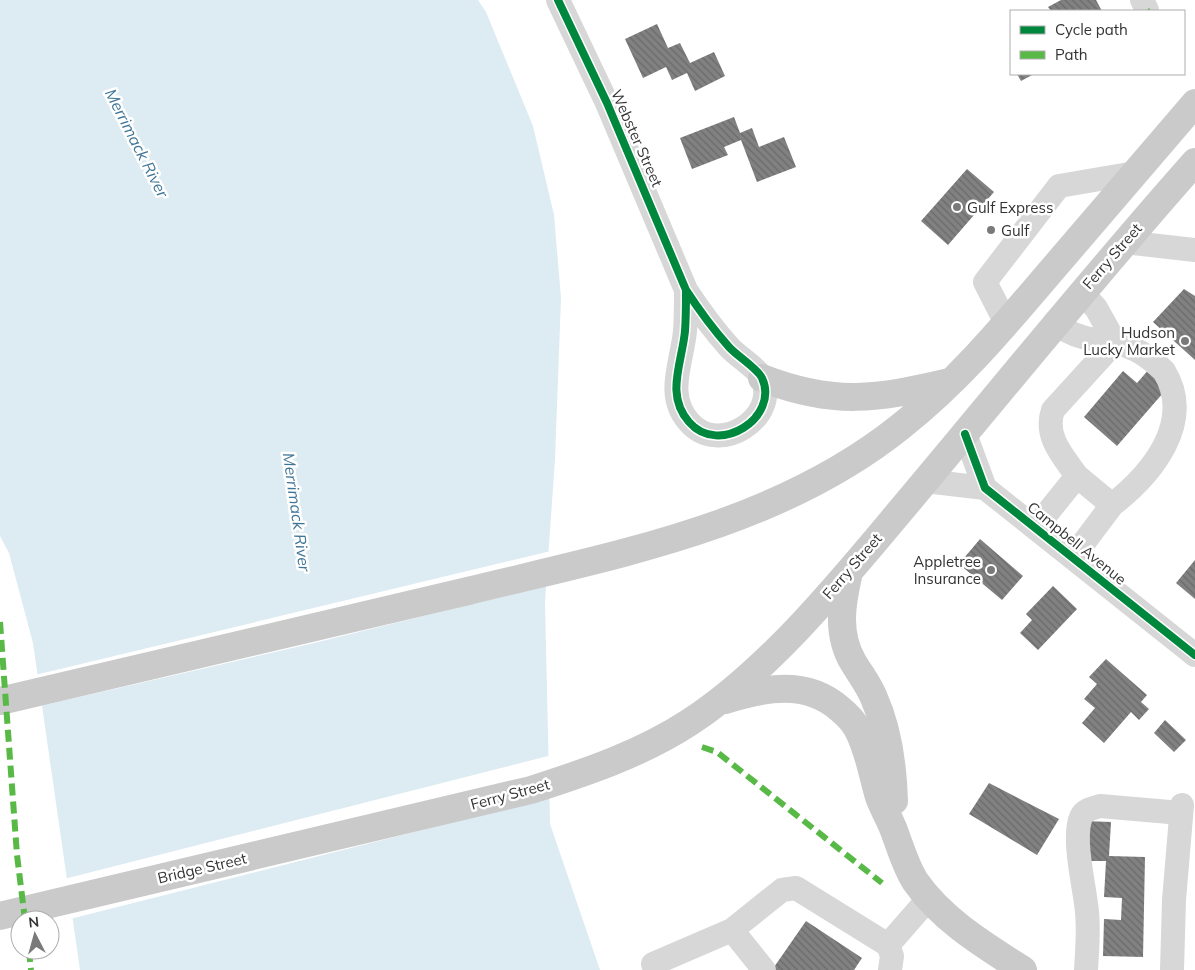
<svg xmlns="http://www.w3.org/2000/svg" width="1195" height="970" font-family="Mulish,sans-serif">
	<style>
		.water { fill: #ddebf3 }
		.pier { fill: #fff }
		.building { fill: url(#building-back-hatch) }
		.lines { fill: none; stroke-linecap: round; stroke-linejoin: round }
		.minor { stroke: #d7d7d7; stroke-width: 24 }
		.major { stroke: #cacaca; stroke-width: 28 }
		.quiet { stroke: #58b947; stroke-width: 6; stroke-dasharray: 12 6; stroke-linecap: butt }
		.cycleway-casing { stroke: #fff; stroke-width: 11 }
		.cycleway { stroke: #00873e; stroke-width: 8 }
		.poi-dot { fill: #7a7a7a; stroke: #fff; stroke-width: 2 }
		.labels { text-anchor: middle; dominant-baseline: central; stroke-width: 5; stroke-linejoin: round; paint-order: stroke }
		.street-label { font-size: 15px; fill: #333; stroke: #fff }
		.poi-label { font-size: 15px; fill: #333; stroke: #fff; text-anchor: start }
		.water-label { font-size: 16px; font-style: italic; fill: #3f7597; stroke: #fff }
	</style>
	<defs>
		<pattern id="building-back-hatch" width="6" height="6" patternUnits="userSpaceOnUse" patternTransform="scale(1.25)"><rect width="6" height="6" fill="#818181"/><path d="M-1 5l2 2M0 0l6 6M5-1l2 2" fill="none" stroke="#6a6a6a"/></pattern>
	</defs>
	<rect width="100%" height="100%" fill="#fff"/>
	<path class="water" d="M0,0H478L486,12L533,126L554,215L561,298L555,459L545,602L550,824L600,970H80L33,643L9,553L0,536Z"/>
	<path class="pier" d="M551,551L549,585L310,644L40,706L35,675Z
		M552,755V797L70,919L64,879Z"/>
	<path class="building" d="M1061,0H1096L1102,11H1051L1048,7Z
		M657,24L668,48L680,43L690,63L714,52L725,76L695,91L687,73L672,80L666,67L643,78L625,39Z
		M1017,74H1034L1021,81Z
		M734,117L740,133L752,128L759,147L784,137L796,167L757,182L741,140L724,147L728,155L692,169L680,138Z
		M967,169L994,192L948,245L921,221Z
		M1184,289L1195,296V360L1153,322Z
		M1150,368L1170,385L1117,446L1084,417L1123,371L1137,383Z
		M980,539L1023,576L1002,600L959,564Z
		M1195,560V599L1176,583Z
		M1053,586L1077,609L1038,650L1020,633L1032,620L1026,614Z
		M1106,659L1147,695L1141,702L1149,709L1139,720L1131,712L1104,743L1082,723L1095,708L1084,699L1097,684L1089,677Z
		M1165,720L1186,740L1174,752L1154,733Z
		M989,783L1059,819L1037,855L969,814Z
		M1084,821L1111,822L1109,856L1145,857L1143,957L1103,956L1104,919L1121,920L1122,898L1104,897L1106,861H1083Z
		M806,921L862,958L854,970H772Z"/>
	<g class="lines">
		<path class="minor" d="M558,0L607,103L686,290
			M1142,0L1147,10
			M1124,242L1195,250
			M686,290C699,310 713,329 729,347C737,356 758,369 762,378C780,417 719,457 689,422C665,395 682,363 685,331C686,318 686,303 686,290Z
			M1081,292L1096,308L1115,342C1138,349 1147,355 1164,371C1195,422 1152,474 1112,505
			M1006,323L985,282L1059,186L1135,173
			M965,434L985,488L1195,655
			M925,481L985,488
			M1036,527L1077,476C1062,455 1044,436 1053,410L1115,342C1093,340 1072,338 1055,322
			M1073,557L1112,505L1077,476
			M653,964L732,930
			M764,970L732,930L782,890L796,888L888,945
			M890,970L892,956L888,945L929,898
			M1086,970C1087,951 1089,931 1087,912C1085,888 1072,839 1081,817C1084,810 1093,808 1100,806L1181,813
			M1172,970L1174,900L1182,805"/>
		<path class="major" d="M762,378C834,406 877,399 950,382
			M849,572C842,602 836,633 853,662C860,674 869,685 874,698C888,729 893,767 894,801
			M725,700C764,688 806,679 840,709C846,714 853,721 857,728C869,750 872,774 879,797C883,808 889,818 893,828C900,846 905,865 915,881C942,920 984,945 1023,970
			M0,701C156,665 312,629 468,591C618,554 776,526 900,427C955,384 1000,331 1045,278C1095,219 1145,161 1195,103
			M0,916L531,790C587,772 641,754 690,722C773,668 848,573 912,497C1006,385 1098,271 1195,162"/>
		<path class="quiet" d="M1147,10L1148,11
			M0,622L17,855L25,920
			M702,747L717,752L882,883
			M29,950L31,970"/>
		<g class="cycleway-casing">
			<path id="cycleway" d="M558,0L607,103L686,290
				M686,290C699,310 713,329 729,347C737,356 758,369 762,378C780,417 719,457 689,422C665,395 682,363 685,331C686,318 686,303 686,290Z
				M965,434L985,488L1195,655"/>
		</g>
		<use href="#cycleway" class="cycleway"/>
	</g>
	<g class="poi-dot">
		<circle cx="957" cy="207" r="5"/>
		<circle cx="991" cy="230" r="5"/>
		<circle cx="1185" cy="341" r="5"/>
		<circle cx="991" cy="570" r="5"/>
	</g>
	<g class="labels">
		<g class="street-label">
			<text transform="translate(637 138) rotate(66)">Webster Street</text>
			<text transform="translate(1112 256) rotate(-49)">Ferry Street</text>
			<text transform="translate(1077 543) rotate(39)">Campbell Avenue</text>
			<text transform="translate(852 566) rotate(-49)">Ferry Street</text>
			<text transform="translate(510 794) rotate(-15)">Ferry Street</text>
			<text transform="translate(202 868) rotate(-13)">Bridge Street</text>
		</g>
		<g class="poi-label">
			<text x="967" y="207">Gulf Express</text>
			<text x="1001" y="230">Gulf</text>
			<text x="1175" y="332" text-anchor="end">Hudson<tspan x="1175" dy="17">Lucky Market</tspan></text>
			<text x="981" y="561" text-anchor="end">Appletree<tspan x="981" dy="17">Insurance</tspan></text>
		</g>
		<g class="water-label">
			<text transform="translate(137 143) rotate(63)">Merrimack River</text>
			<text transform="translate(297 512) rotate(82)">Merrimack River</text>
		</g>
	</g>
	<rect x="1010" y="10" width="175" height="65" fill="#ffffff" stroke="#adadad"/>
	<rect x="1020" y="26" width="25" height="8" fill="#00873e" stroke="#adadad"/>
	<text x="1055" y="35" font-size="15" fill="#333333">Cycle path</text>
	<rect x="1020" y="51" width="25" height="8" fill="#58b947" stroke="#adadad"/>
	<text x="1055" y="60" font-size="15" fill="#333333">Path</text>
	<g transform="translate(35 935) rotate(354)"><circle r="24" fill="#ffffff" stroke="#adadad"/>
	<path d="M0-4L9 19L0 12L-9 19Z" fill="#7a7a7a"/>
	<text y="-8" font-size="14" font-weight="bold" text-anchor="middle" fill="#333333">N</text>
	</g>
</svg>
